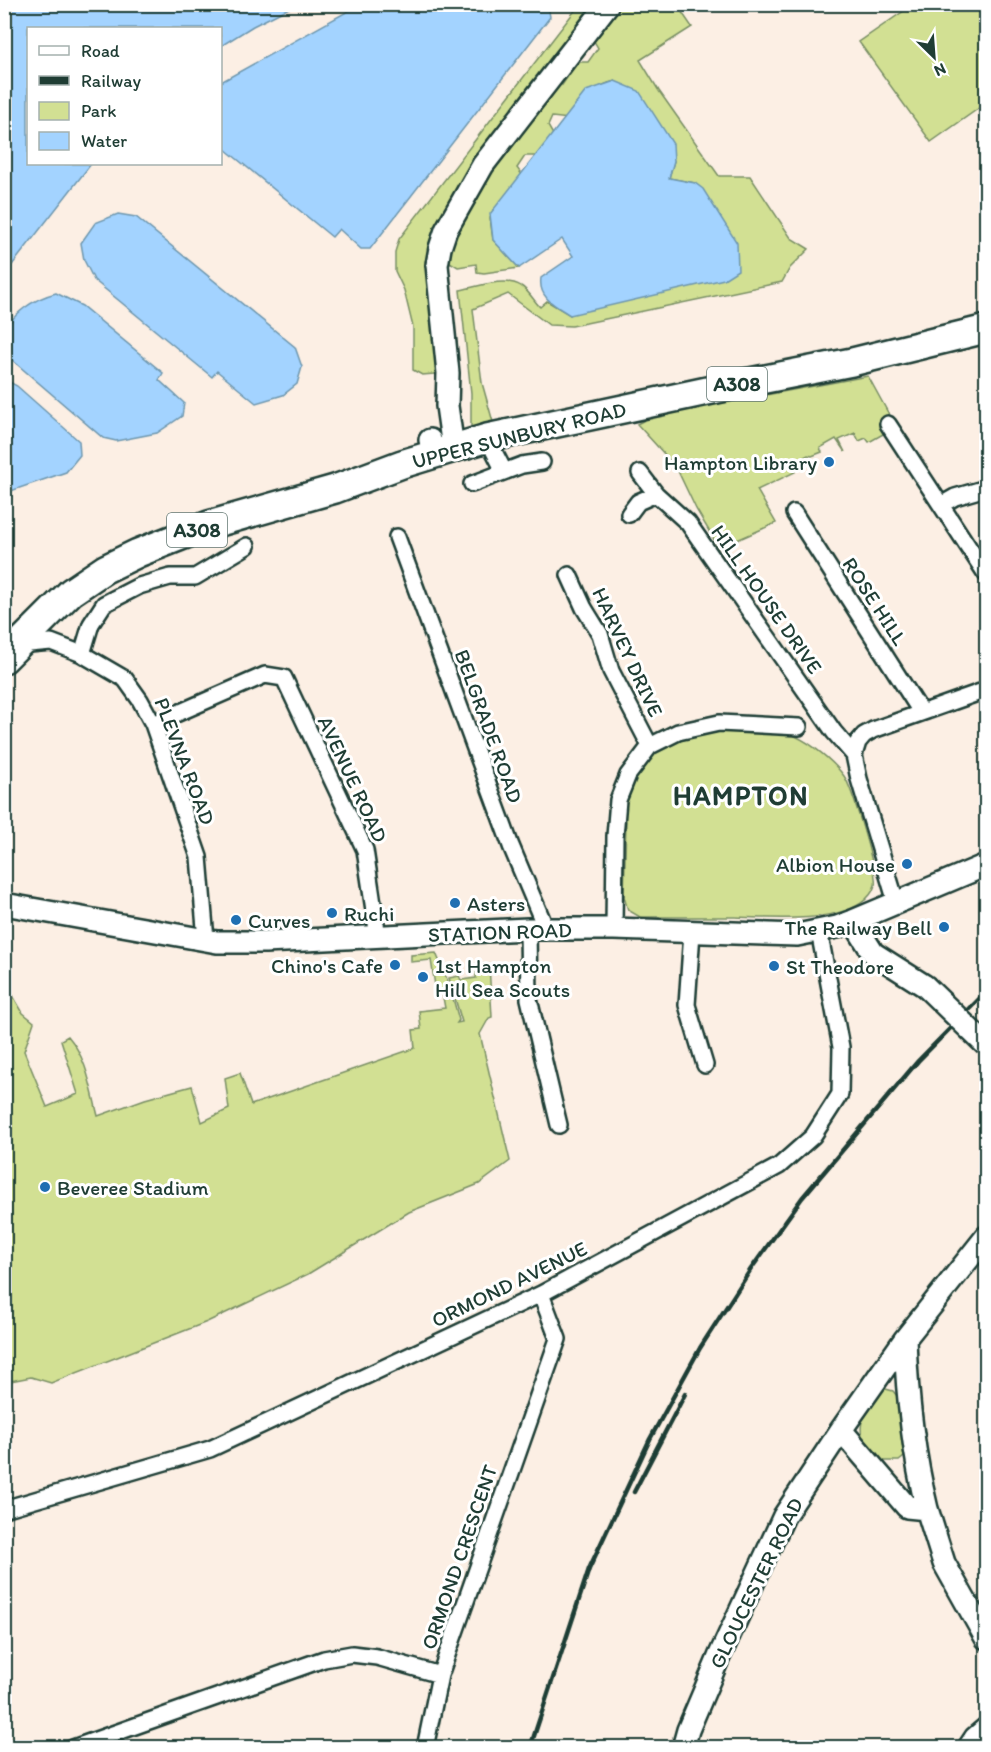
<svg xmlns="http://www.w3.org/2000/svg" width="991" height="1752" font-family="Itim,sans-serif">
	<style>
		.green { fill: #d2e093; stroke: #788e64; stroke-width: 1.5; fill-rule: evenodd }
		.water { fill: #a3d3ff; stroke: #6e97ae; stroke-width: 1.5 }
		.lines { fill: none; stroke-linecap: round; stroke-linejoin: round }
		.street-casing { stroke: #1f3d34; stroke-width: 20 }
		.secondary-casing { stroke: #1f3d34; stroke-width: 26 }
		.highway-casing { stroke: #1f3d34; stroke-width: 32 }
		.street { stroke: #fff; stroke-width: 15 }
		.secondary { stroke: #fff; stroke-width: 21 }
		.highway { stroke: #fff; stroke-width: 27 }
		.rail { stroke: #1f3d34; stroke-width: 4.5 }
		.secondary-bridge-casing { stroke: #1f3d34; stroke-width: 26; stroke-linecap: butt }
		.secondary-bridge { stroke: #fff; stroke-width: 21 }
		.poi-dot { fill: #1f6fb2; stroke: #fff; stroke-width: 2 }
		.labels { text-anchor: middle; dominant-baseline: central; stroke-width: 6; stroke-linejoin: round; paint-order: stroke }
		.shield { fill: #fff; stroke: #627771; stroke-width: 1.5 }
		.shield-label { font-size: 20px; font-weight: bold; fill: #1f3d34 }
		.street-label { font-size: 21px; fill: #1f3d34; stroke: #fff }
		.poi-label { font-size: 21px; fill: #1f3d34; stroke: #fff; text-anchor: start }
		.district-label { font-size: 27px; font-weight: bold; letter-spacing: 1.5px; fill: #1f3d34; stroke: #fff }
	</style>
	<rect width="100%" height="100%" fill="#fcefe4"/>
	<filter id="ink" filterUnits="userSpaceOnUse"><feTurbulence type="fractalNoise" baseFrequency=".0167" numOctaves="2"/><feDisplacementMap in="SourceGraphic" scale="12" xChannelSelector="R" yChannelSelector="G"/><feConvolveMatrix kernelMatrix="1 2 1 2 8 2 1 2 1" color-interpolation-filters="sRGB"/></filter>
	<g filter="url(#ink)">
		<path class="green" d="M580,4L607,5L613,15L620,5H677L692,27L640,60L659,91L719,176H750L791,238L809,249L790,268L782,282L572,326L549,325L508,294L473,309L482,383L493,422L471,427V393L460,290C475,287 507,276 521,286C528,290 534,301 540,307L547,301L570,315L695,183L669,178L674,161L615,81C592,86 582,102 569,119L552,117L548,126L555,138L542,156H525L517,168L523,176L514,191L490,218L493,240L519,268L484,273L477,272L476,264L458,267L435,253L425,261L429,273L440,366L434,374L422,375L413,370V327L404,290L395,271V252L399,239ZM602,24L603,30L594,41L598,48L588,62H578L562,85L547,71Z
			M914,4L975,5L986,21V103L931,142L859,42Z
			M868,376L892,420V429L869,442L866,438L859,441L855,433L839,440L845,452L836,439L820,448L822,452L812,456L808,455L802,458L800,461L792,465L795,472L757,490L776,523L719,548L696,509L676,467L637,424L652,416Z
			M713,728C739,729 770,726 795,736C811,743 834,762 844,776C852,787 878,874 875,885C873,892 867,899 861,903C831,923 770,918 735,917C703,917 671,917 640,917L628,910L624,897L626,821L621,820L631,777L662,744Z
			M436,953L449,984L459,1020L457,1023L462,1022L449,978L459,976L461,980L476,978V964H489L492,1017L489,1018L480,1034L510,1161L479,1184L409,1212L308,1274L207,1322L51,1383L31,1377L5,1382V982L23,1013L34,1022L24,1051L47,1107L78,1094L61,1040L68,1036C87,1058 91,1089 98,1116L145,1099L192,1086L202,1122L229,1109L225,1078L240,1073L251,1105L415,1048L413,1030L421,1029L419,1011L445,1008L442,992H436L431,960L411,962V955Z
			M882,1388L893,1391L897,1396L904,1457L899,1461H881C875,1455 868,1449 865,1442C853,1422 871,1403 882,1388Z"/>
		<path class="water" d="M11,5V4L295,5L253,26L221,46L220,28H28V164H91L5,274L4,13Z
			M359,5H548L550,17L370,249H361L339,229L332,237L220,145L221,82Z
			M615,81L639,91L673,144L674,161L669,178L695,183L703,189L737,243L738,270L724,279L570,315C556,306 538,298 541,278L573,256L562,239L519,268L493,240L490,214L586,91Z
			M118,214L136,217L295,347L302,367L297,384L283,395L256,403L217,371L212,377L94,280L84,260L81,243L95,223Z
			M56,293L82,306L163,373L159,380L184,403L182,416L157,433L116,441L103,438L11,359C8,352 3,344 4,337C8,314 36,298 56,293Z
			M4,379L17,386L79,441L80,455L66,472L5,493Z"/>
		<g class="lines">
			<g class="street-casing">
				<path id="street" d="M888,424L986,574
					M487,438L504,471
					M640,473L656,494L688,523L834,732L854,755
					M472,484L522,465L542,462
					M941,505L955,497L986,488
					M794,513L921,712
					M629,514L638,502L656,494
					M397,537L511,846L546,929
					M569,575L584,608L600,634L611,671L650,746
					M19,645L51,642L82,654L125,679L140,700L153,724L199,857L206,940
					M82,654L91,624L104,604L139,586L170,577H195L247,546
					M153,724L265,675L284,678L365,850L378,937
					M896,902L859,779L854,755L858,742L864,735L873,730L986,690
					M528,929L529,999L559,1125
					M614,929L615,836L618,800L628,775L650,746L678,732L719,723L799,727
					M692,932L687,1005L705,1065
					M4,1509L210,1449L541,1294L779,1166L813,1136L840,1094L841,1047L819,931
					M73,1748L324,1659L352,1654L377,1657L440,1675
					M425,1748L440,1675L558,1339L541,1294
					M965,1748L973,1736L986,1725"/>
			</g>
			<g class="secondary-casing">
				<path id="secondary" d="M430,440C432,453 443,450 453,448L447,406L448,373L437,265L440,248L446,230L483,165L608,4
					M4,904L217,942H265L528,929H614L797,935L837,927L853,921L986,865
					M853,921L873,953L925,986
					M841,1430L907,1507L927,1509L944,1563L986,1638
					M927,1509C913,1452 907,1397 905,1339L986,1237
					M683,1748L688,1730L719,1657L784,1516L841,1430L905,1339"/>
			</g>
			<g class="highway-casing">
				<path id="highway" d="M4,659L71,592L105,569L138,553L209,525L335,489L402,464L487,438L740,384L852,362L986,329"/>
			</g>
			<use href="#street" class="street"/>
			<use href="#secondary" class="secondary"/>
			<use href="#highway" class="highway"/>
			<path class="rail" d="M634,1492L685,1394
				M530,1748L589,1569L650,1439L700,1348L751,1269L802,1198L918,1061L986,992"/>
			<g class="secondary-bridge-casing">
				<path id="secondary-bridge" d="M925,986L986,1045"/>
			</g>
			<use href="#secondary-bridge" class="secondary-bridge"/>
		</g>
	</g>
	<g class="poi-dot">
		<circle cx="829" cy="462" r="6"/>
		<circle cx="907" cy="864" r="6"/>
		<circle cx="455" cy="903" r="6"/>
		<circle cx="332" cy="913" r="6"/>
		<circle cx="236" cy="920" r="6"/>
		<circle cx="944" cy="927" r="6"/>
		<circle cx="395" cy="965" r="6"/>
		<circle cx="774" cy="966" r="6"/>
		<circle cx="423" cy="977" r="6"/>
		<circle cx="45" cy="1187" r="6"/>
	</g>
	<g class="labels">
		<g class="shield">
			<rect x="707" y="367" width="60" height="34" rx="4.5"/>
			<rect x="167" y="513" width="60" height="34" rx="4.5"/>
		</g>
		<g class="shield-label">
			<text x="737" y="384">A308</text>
			<text x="197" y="530">A308</text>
		</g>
		<g class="street-label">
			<text transform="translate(519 435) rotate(-14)">UPPER SUNBURY ROAD</text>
			<text transform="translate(767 599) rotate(55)">HILL HOUSE DRIVE</text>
			<text transform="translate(875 601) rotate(57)">ROSE HILL</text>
			<text transform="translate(628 652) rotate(65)">HARVEY DRIVE</text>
			<text transform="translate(489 726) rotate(70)">BELGRADE ROAD</text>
			<text transform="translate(185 761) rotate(69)">PLEVNA ROAD</text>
			<text transform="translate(353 779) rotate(65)">AVENUE ROAD</text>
			<text transform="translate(500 932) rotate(-2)">STATION ROAD</text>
			<text transform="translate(509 1284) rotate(-26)">ORMOND AVENUE</text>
			<text transform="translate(459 1557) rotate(-71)">ORMOND CRESCENT</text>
			<text transform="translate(756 1583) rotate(-64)">GLOUCESTER ROAD</text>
		</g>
		<g class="poi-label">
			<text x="817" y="462" text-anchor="end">Hampton Library</text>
			<text x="895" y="864" text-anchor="end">Albion House</text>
			<text x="467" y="903">Asters</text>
			<text x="344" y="913">Ruchi</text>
			<text x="248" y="920">Curves</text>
			<text x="932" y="927" text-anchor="end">The Railway Bell</text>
			<text x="383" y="965" text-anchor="end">Chino's Cafe</text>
			<text x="435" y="965">1st Hampton<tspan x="435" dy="24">Hill Sea Scouts</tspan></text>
			<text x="786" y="966">St Theodore</text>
			<text x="57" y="1187">Beveree Stadium</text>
		</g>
		<g class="district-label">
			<text x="741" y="795">HAMPTON</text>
		</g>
	</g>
	<rect width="991" height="1752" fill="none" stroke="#fff" stroke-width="24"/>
	<rect x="12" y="12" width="967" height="1728" fill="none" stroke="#1f3d34" stroke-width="2" filter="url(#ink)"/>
	<rect x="27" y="27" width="195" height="138" fill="#ffffff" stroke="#a5b1ae" stroke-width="1.5"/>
	<rect x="39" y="46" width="30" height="9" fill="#ffffff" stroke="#a5b1ae" stroke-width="1.5"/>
	<text x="81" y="57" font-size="18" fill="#1f3d34">Road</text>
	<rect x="39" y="76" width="30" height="9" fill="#1f3d34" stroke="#a5b1ae" stroke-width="1.5"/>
	<text x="81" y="87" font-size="18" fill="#1f3d34">Railway</text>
	<rect x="39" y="102" width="30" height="18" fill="#d2e093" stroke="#a5b1ae" stroke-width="1.5"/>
	<text x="81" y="117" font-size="18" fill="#1f3d34">Park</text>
	<rect x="39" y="132" width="30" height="18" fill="#a3d3ff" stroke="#a5b1ae" stroke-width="1.5"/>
	<text x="81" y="147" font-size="18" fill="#1f3d34">Water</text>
	<g transform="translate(934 57) rotate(155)" stroke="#ffffff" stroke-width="4.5" paint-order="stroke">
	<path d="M0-4.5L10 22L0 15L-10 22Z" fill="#1f3d34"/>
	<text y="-9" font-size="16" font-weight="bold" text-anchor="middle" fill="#1f3d34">N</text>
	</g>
</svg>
